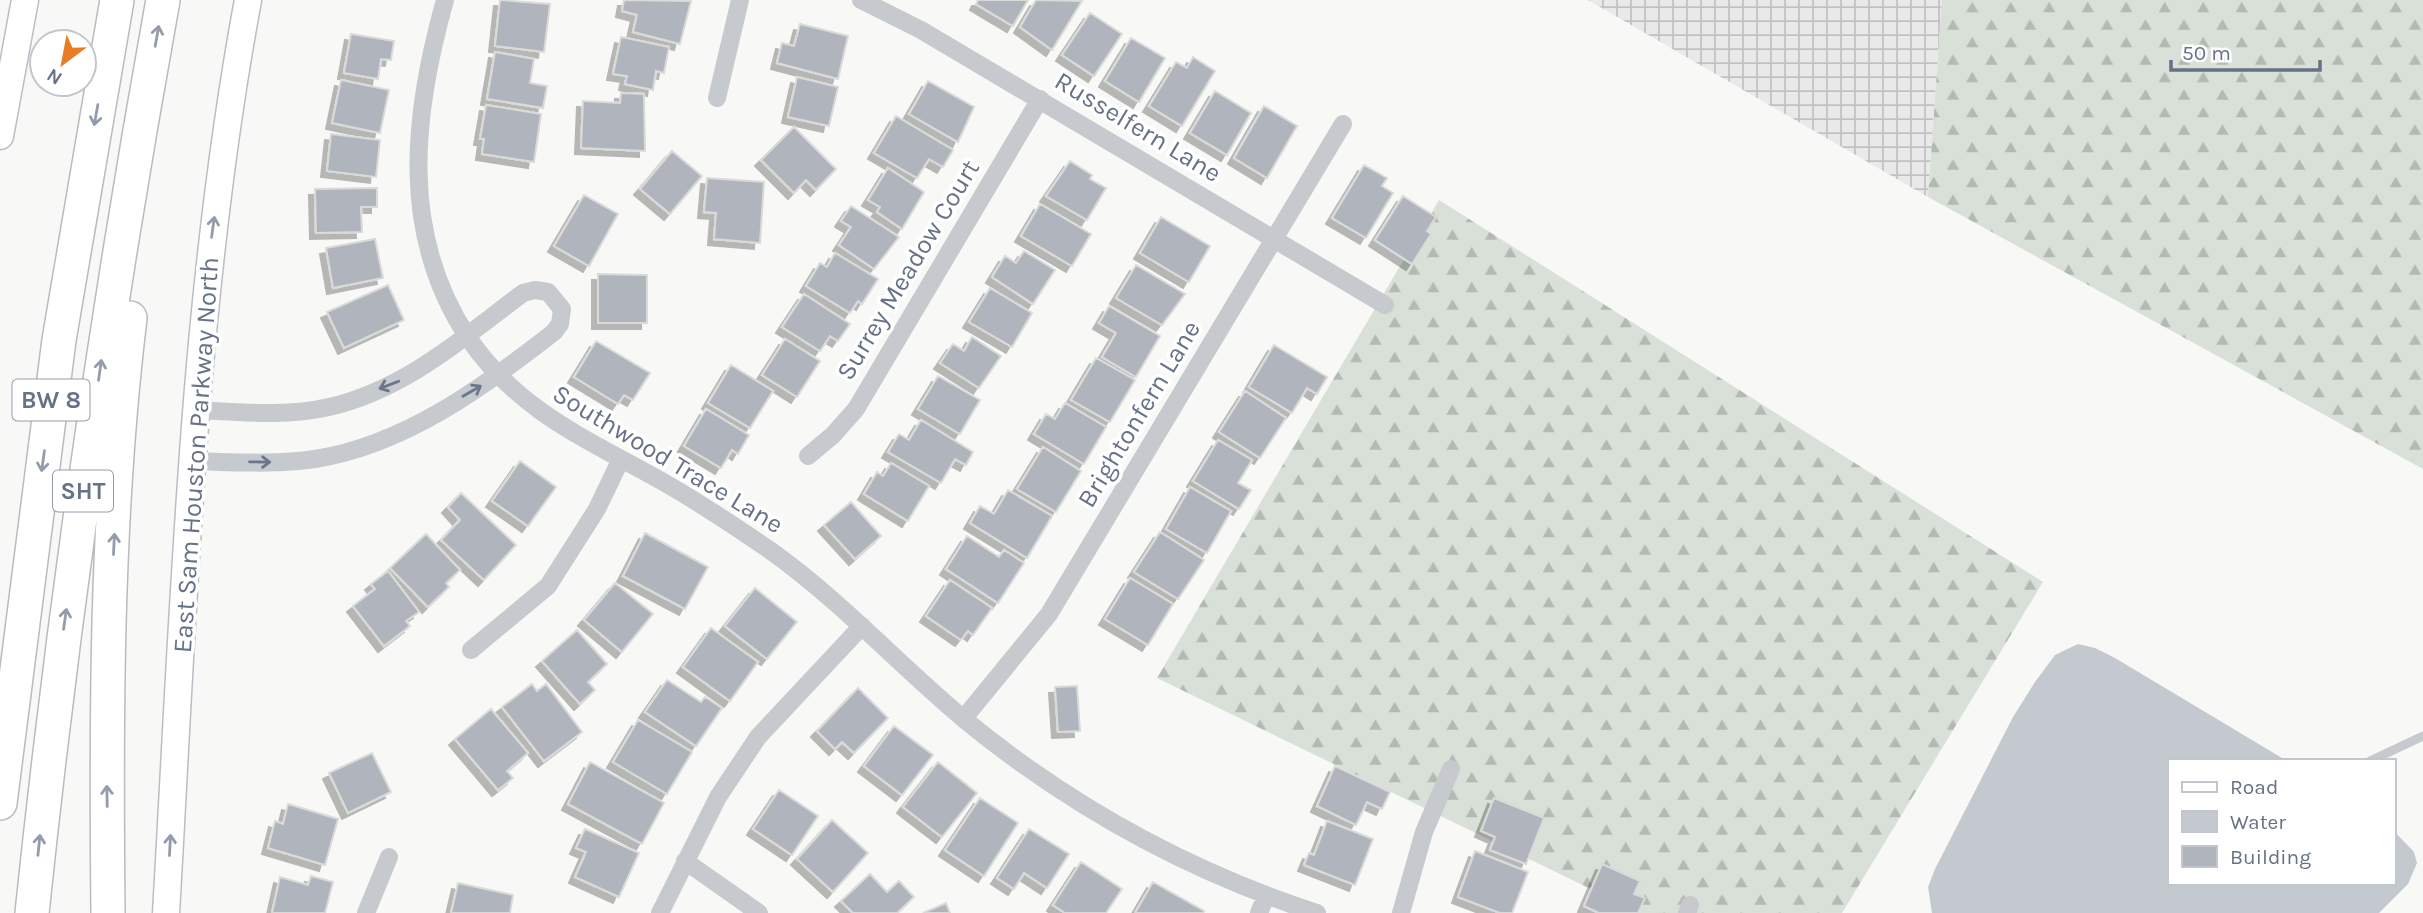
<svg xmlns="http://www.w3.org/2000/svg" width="2423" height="913" font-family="Karla,sans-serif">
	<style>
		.industrial { fill: url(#industrial-grid) }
		.forest { fill: url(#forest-firs) }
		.water { fill: #c3c9cf }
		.building { fill: #afb4bd; stroke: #dadad8; stroke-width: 2; filter: url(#shadow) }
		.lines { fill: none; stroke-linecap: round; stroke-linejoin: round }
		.secondary-casing { stroke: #babec4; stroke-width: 29 }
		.highway-casing { stroke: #b8bbbf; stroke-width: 36 }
		.lane { stroke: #c6c9cd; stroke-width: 9 }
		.street { stroke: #c6c9cd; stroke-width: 18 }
		.secondary { stroke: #fff; stroke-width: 26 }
		.highway { stroke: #fff; stroke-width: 33 }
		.oneway { stroke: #949cac }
		.oneway2 { stroke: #6b768b }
		.labels { text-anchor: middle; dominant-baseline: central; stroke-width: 7; stroke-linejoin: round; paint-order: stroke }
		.shield { fill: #fff; stroke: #949cac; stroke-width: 2 }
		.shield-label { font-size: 24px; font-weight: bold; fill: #667288 }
		.street-label { font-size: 26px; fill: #667288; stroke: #fff }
	</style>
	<defs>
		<pattern id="industrial-grid" width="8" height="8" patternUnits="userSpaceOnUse" patternTransform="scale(1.75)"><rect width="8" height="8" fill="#e9e9e9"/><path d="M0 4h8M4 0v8" fill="none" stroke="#c1c1c3"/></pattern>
		<pattern id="forest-firs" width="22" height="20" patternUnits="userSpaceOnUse" patternTransform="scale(1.75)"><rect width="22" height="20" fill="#d8e0d7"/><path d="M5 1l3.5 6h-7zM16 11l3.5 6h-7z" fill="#b3bab4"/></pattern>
		<filter id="shadow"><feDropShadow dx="-6" dy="6" stdDeviation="0" flood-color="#0004"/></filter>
	</defs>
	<rect width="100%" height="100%" fill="#f8f8f6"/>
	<path class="industrial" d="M1588,0H1942L1928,197Z"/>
	<path class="forest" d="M1942,0H2423V469L1928,197Z
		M1439,200L2043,582L1842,913H1640L1157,678Z"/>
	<path class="water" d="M2078,644L2095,648L2115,658L2287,761H2169V883H2393V830L2414,852L2417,863L2408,884L2379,913H1932L1928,887L1935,869L2013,717L2035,682L2055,655Z"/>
	<path class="building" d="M500,0L550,4L544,52L495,46Z
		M624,0L691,1L680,44L633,32L637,15L622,11Z
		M978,0H1028L1013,26L976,4Z
		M1036,0L1082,1L1052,50L1020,27Z
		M1090,13L1122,34L1094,76L1062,55Z
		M800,24L848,36L838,79L777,63L782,43L794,46Z
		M351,34L394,41L391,60L381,59L378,79L344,73Z
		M621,37L669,47L664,73L656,71L653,90L625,84L627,76L613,74Z
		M1131,38L1165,58L1139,102L1105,81Z
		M495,52L534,59L530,83L547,86L543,108L487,99Z
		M1193,57L1215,71L1182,126L1149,106L1176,62L1187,68Z
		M797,77L838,87L829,126L788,117Z
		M341,80L389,90L380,133L332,123Z
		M928,81L974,107L958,142L909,114Z
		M1215,91L1251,113L1227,155L1190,133Z
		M621,93L644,94L645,151L581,148L583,101L620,103Z
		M486,105L541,114L534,162L482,154L484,139H480Z
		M1264,106L1297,126L1267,178L1234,158Z
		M896,116L953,150L943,167L929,159L917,178L874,153Z
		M794,127L836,169L816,190L806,180L794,193L761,160Z
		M331,134L380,140L376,177L327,171Z
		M672,151L702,176L670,214L640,189Z
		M1070,161L1092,175L1090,179L1106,188L1087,220L1046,196Z
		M1364,165L1387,178L1382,186L1393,193L1366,238L1332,218Z
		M888,168L924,192L902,229L877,212L880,207L868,200Z
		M707,178L764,182L760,243L714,239L716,213L704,212Z
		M377,188V207H361L362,232L316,233L315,189Z
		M584,195L618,214L589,266L554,246Z
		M1403,196L1436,217L1427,231L1431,234L1412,264L1375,240Z
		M1040,204L1091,234L1072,266L1021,236Z
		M851,206L899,237L874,269L839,245L851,227L841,221Z
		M1161,217L1210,246L1189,282L1140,253Z
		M375,239L383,278L333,288L326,248Z
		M1024,251L1055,270L1033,304L992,277L1005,256L1016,263Z
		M835,253L878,279L862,304L858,301L850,313L806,286L820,263L827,267Z
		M1136,265L1185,294L1162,325L1116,298Z
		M598,274L647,275V323H598Z
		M388,285L404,320L344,348L327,312Z
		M990,288L1032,313L1012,347L969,322Z
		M804,294L850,324L838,341L830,336L820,351L782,327Z
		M1109,306L1160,336L1136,377L1102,357L1116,333L1099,323Z
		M972,337L1001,356L979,388L940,363L953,344L964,351Z
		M785,339L820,361L797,397L762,375Z
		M596,341L650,373L633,400L624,395L618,404L574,377Z
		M1274,345L1327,377L1317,394L1307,388L1292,413L1249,387Z
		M1096,358L1135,380L1110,422L1071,400Z
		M731,365L773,391L750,428L708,403Z
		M938,376L980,400L960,434L918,409Z
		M1245,391L1286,418L1260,458L1219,432Z
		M1065,403L1106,427L1084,464L1034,434L1046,414L1055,419Z
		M706,409L749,435L738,454L732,450L721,468L684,446Z
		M921,420L973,452L966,465L955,459L941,483L888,452L899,434L909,440Z
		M1218,440L1252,460L1238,483L1251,490L1239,509L1193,481Z
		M1043,447L1081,471L1056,512L1017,489Z
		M520,461L556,487L528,526L492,501Z
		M891,463L929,486L908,521L864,494L877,472L883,476Z
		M1190,487L1231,511L1207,553L1166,529Z
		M1008,490L1052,516L1027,558L970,523L980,506L994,514Z
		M461,493L516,545L484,580L441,540L460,520L448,507Z
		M851,502L881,536L855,559L824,525Z
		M1160,532L1204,560L1178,599L1134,572Z
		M645,533L708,567L685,609L623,576Z
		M426,534L460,570L446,583L449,587L428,607L390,568Z
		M967,536L999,557L1004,550L1024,563L998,603L946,569Z
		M388,571L419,612L406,621L410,626L384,646L353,606L375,589L371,584Z
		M1130,578L1173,604L1148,645L1105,619Z
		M950,580L992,608L973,635L968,631L961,640L926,616Z
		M615,583L653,614L622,652L584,620Z
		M755,588L797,622L767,659L725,626Z
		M711,628L758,662L730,701L683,667Z
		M577,630L607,664L588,682L595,690L580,704L542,661Z
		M667,680L701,702L705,697L722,708L696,746L645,712Z
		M532,684L537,691L546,684L582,732L544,761L502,707Z
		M1077,686L1080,731L1058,732L1055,687Z
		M858,688L888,718L854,753L842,742L835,749L817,731Z
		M491,709L528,753L507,771L513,778L498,790L455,739Z
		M638,720L692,752L667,794L613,762Z
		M894,726L933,755L902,795L864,766Z
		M372,753L391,792L348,813L329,773Z
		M590,762L664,803L642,844L568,804Z
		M938,762L977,793L942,837L903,807Z
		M1335,766L1390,792L1382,809L1367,802L1356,825L1317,806Z
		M779,790L818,816L792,855L753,829Z
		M980,798L1018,823L984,876L945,850Z
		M1494,798L1544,818L1526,864L1490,850L1495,837L1481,831Z
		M288,804L338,819L325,865L268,848L275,821L283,824Z
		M832,820L868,853L833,892L797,859Z
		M1327,821L1373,839L1355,885L1304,865L1309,853L1314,855Z
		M585,829L639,853L619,897L575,877L586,852L576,848Z
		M1029,829L1069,854L1047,888L1024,873L1014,889L997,878Z
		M1475,851L1528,872L1512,913H1500L1458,897Z
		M1081,862L1122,889L1106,913H1065L1053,905Z
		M1602,864L1640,881L1634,894L1645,898L1638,913H1599L1584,906Z
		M870,874L887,892L899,881L914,897L897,913H853L841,901Z
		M311,876L333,882L325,913H272L280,877L308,885Z
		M1153,882L1204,911L1203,913H1135Z
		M458,883L513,895L510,913H451Z
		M946,903L950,913H923Z"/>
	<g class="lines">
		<g class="secondary-casing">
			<path id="secondary" d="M0,136L25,0
				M166,913C184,608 192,301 248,0"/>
		</g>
		<g class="highway-casing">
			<path id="highway" d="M0,803L59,340L117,0
				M32,913C64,607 108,303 163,0
				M108,913C106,715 106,515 130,318"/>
		</g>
		<path class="lane" d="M2370,761L2423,736"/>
		<path class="street" d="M445,0C413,114 399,232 467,336C518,412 589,440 665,483C702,504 736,527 771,551C841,601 899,665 965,720C1070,806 1188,871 1317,913
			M861,0L921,30L1385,305
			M717,98L740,0
			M808,456L833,435L856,409L1040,99
			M192,461C233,462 274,465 315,459C405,445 485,386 554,332L560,324L562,309L548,292L535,290L523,293C463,338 404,390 329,407C286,417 239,412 195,410
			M471,650L548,586L597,509L621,459
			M964,718L1049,614L1343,124
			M685,861L759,913
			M366,913L389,857
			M660,913L718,797L758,737L862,626
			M1259,913L1266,896
			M1401,913L1424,832L1451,769
			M1687,913L1690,905"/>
		<use href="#secondary" class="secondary"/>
		<use href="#highway" class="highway"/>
	</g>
	<defs><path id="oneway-shaft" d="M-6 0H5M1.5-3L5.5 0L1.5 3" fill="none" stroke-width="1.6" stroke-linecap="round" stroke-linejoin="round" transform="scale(1.75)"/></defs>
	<g class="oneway">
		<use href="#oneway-shaft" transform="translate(157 36) rotate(-80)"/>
		<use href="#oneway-shaft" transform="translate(96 115) rotate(100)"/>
		<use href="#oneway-shaft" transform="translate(213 227) rotate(-82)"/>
		<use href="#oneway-shaft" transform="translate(100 370) rotate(-82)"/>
		<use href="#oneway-shaft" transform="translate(43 461) rotate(98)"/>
		<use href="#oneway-shaft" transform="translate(114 544) rotate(-87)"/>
		<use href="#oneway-shaft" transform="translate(65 619) rotate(-82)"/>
		<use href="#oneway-shaft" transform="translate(107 796) rotate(-91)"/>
		<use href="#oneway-shaft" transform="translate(39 845) rotate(-84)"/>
		<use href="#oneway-shaft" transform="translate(170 845) rotate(-87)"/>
	</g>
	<g class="oneway2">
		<use href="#oneway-shaft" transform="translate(389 385) rotate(159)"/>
		<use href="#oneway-shaft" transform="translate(472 391) rotate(-30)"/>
		<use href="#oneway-shaft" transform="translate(260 462) rotate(1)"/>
	</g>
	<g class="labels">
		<g class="shield">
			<rect x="12.5" y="379.5" width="77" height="41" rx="5"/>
			<rect x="53" y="470.5" width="60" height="41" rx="5"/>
		</g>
		<g class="shield-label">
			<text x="51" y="400">BW 8</text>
			<text x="83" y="491">SHT</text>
		</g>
		<g class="street-label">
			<text transform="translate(1138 127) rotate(31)">Russelfern Lane</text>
			<text transform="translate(908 270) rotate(-59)">Surrey Meadow Court</text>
			<text transform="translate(1139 414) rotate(-59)">Brightonfern Lane</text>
			<text transform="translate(196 455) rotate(-86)">East Sam Houston Parkway North</text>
			<text transform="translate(668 459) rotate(31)">Southwood Trace Lane</text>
		</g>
	</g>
	<rect x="2168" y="759" width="228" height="126" fill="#ffffff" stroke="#c2c7cf" stroke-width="2"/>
	<rect x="2182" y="782" width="35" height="10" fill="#ffffff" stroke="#c2c7cf" stroke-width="2"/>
	<text x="2230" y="794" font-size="21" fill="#667288">Road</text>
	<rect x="2182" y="811" width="35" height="21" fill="#c3c9cf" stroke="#c2c7cf" stroke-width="2"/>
	<text x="2230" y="829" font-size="21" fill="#667288">Water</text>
	<rect x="2182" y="846" width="35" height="21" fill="#afb4bd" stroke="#c2c7cf" stroke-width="2"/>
	<text x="2230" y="864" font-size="21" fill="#667288">Building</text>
	<g transform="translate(63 63) rotate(212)"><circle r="33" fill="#ffffff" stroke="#c2c7cf" stroke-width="2"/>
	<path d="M0-5L12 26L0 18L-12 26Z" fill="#e97d25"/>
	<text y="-10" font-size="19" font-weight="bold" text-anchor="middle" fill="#667288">N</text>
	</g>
	<path d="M2171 60v10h149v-10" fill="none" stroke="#667288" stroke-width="3.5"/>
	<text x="2182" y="60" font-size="21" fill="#667288" stroke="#ffffff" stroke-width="5" paint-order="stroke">50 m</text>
</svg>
